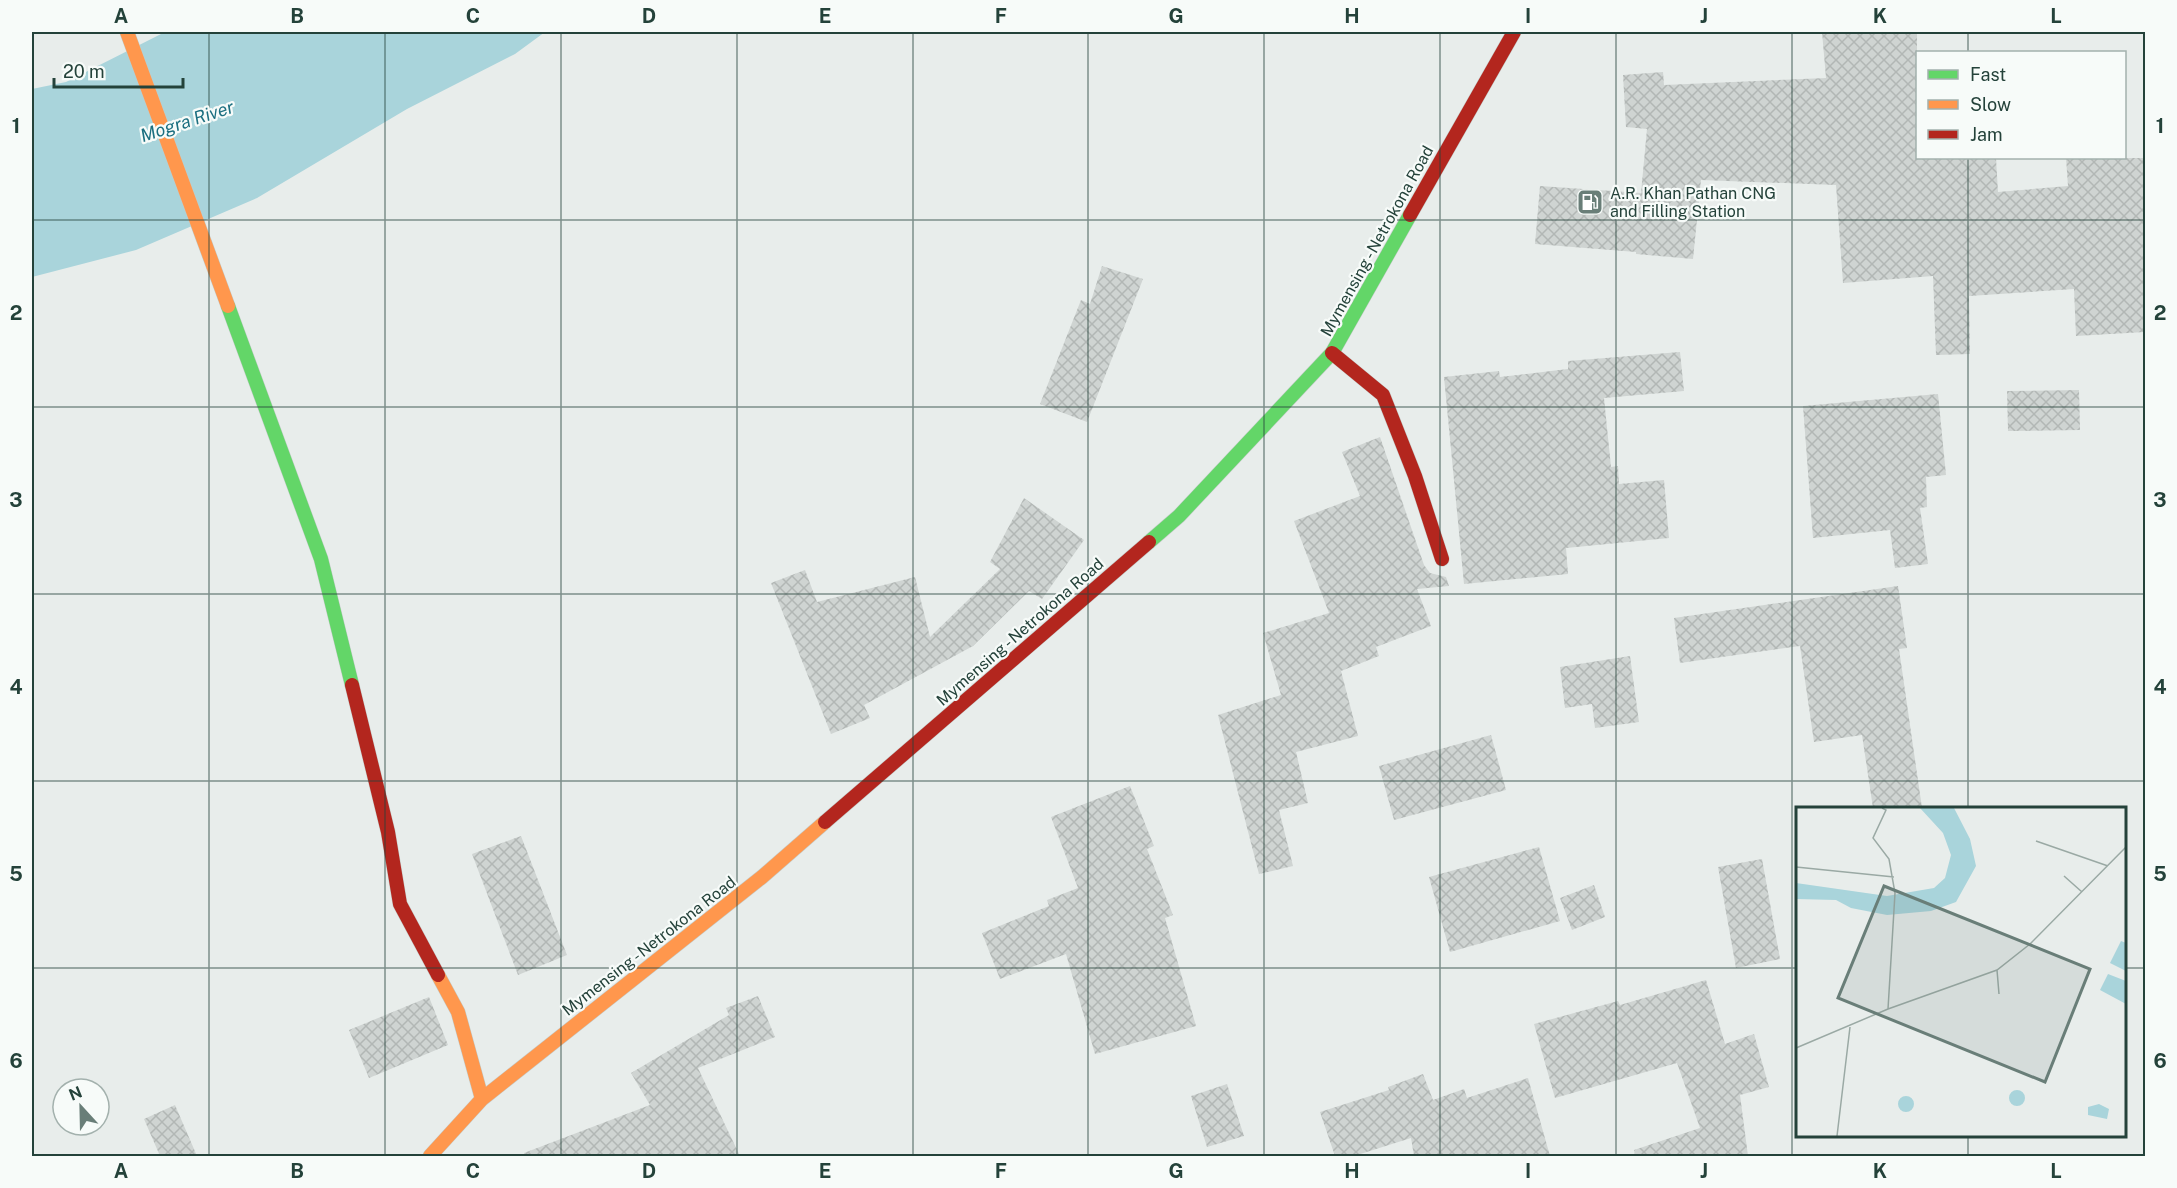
<svg xmlns="http://www.w3.org/2000/svg" width="2177" height="1188" font-family="'Public Sans',sans-serif">
	<style>
		.water { fill: #a9d4db }
		.building { fill: url(#building-cross-hatch) }
		.lines { fill: none; stroke-linecap: round; stroke-linejoin: round }
		.fast-casing { stroke: #c3cbc8; stroke-width: 15 }
		.slow-casing { stroke: #c3cbc8; stroke-width: 15 }
		.jam-casing { stroke: #c3cbc8; stroke-width: 15 }
		.fast { stroke: #63d668; stroke-width: 14 }
		.slow { stroke: #ff974d; stroke-width: 14 }
		.jam { stroke: #b3261e; stroke-width: 14 }
		.grid { fill: none; stroke: #24423a; stroke-width: 1.5; stroke-opacity: 0.55 }
		.labels { text-anchor: middle; dominant-baseline: central; stroke-width: 4.5; stroke-linejoin: round; paint-order: stroke }
		.poi-label { font-size: 16px; fill: #24423a; stroke: #f7fbf9; text-anchor: start }
		.street-label { font-size: 16px; fill: #24423a; stroke: #f7fbf9 }
		.water-label { font-size: 18px; font-style: italic; fill: #1c6f80; stroke: #f7fbf9 }
		.inset-road { fill: none; stroke: #9aa9a4; stroke-width: 1.5 }
		.view { fill: #697e78; fill-opacity: 0.15; stroke: #697e78; stroke-width: 3 }
		.inset-edge { fill: none; stroke: #24423a; stroke-width: 3 }
		.neatline { fill: none; stroke: #24423a; stroke-width: 2 }
		.grid-label { font-size: 20px; text-anchor: middle; font-weight: bold; fill: #24423a }
	</style>
	<defs>
		<pattern id="building-cross-hatch" width="8" height="8" patternUnits="userSpaceOnUse" patternTransform="scale(1.5)"><rect width="8" height="8" fill="#cfd4d2"/><path d="M0 0l8 8M0 8l8-8" fill="none" stroke="#b2b7b5"/></pattern>
	</defs>
	<rect width="100%" height="100%" fill="#e8edeb"/>
	<path class="water" d="M165,32H545L515,54L407,109L257,198L136,250L32,277V89L66,82Z"/>
	<path class="building" d="M1822,32H1917V158H1996L1998,192L2068,186L2066,158H2145V332L2076,336L2074,289L1969,296L1970,354L1936,355L1933,276L1843,283L1836,185L1701,180L1693,259L1636,254V252L1535,244L1540,186L1641,193L1647,129L1626,127L1623,75L1663,72L1664,85L1826,78Z
		M1102,266L1143,279L1087,422L1040,404L1081,300L1090,304Z
		M1680,352L1684,391L1604,398L1611,467L1618,466L1619,484L1664,480L1669,538L1566,548L1568,574L1464,584L1444,377L1499,371L1500,377L1568,369V361Z
		M2079,390L2080,430L2008,431L2007,391Z
		M1938,394L1946,475L1926,477L1927,507L1920,508L1928,564L1895,568L1890,530L1813,538L1803,406Z
		M1380,437L1424,565L1430,573L1446,577L1449,586L1417,589L1431,626L1376,647L1379,656L1341,671L1358,736L1296,752L1308,803L1279,810L1293,866L1259,874L1218,715L1281,695L1263,633L1329,613L1294,521L1360,496L1342,452Z
		M1024,498L1084,540L1042,599L1029,591L973,646L864,705L870,718L831,734L771,583L805,570L817,602L915,577L930,637L1000,569L990,562Z
		M1898,586L1907,648L1899,649L1922,808H1873L1862,735L1814,742L1800,646L1680,663L1674,618Z
		M1630,656L1639,722L1595,728L1592,704L1565,708L1560,667Z
		M1491,735L1506,790L1394,820L1379,766Z
		M1130,786L1154,846L1147,849L1173,915L1165,918L1196,1026L1095,1054L1066,954L1000,979L982,933L1049,906L1047,900L1078,888L1051,817Z
		M521,836L567,955L518,975L472,854Z
		M1539,847L1560,921L1450,952L1429,877Z
		M1762,859L1780,959L1736,968L1718,867Z
		M1594,885L1605,917L1572,930L1560,898Z
		M1706,980L1725,1044L1754,1034L1769,1087L1740,1095L1748,1156H1635L1634,1150L1700,1128L1677,1063L1555,1098L1534,1024L1618,1001L1620,1005Z
		M758,996L775,1037L698,1068L740,1156H524V1153L650,1105L631,1073L729,1015L726,1008Z
		M429,997L448,1045L369,1078L349,1030Z
		M1423,1074L1433,1100L1464,1089L1467,1098L1528,1078L1550,1156H1414L1411,1138L1354,1156H1335L1320,1112L1389,1090L1388,1087Z
		M1227,1084L1244,1136L1207,1147L1191,1096Z
		M175,1105L197,1156H160L144,1119Z"/>
	<g class="lines">
		<g class="fast-casing">
			<path id="fast" d="M228,306L321,559L352,685
				M1149,542L1179,516L1332,353L1410,215"/>
		</g>
		<g class="slow-casing">
			<path id="slow" d="M127,32L228,306
				M438,975L458,1012L482,1099
				M430,1156L482,1099L762,877L825,822"/>
		</g>
		<g class="jam-casing">
			<path id="jam" d="M1410,215L1514,32
				M1332,353L1383,395L1415,476L1442,559
				M352,685L388,832L400,904L438,975
				M825,822L1149,542"/>
		</g>
		<use href="#fast" class="fast"/>
		<use href="#slow" class="slow"/>
		<use href="#jam" class="jam"/>
	</g>
	<path class="grid" d="M209,32V1156M385,32V1156M561,32V1156M737,32V1156M913,32V1156M1088,32V1156M1264,32V1156M1440,32V1156M1616,32V1156M1792,32V1156M1968,32V52M1968,158V808M32,220H2146M32,407H2146M32,594H2146M32,781H2146M32,968H1798M2124,968H2146M1968,1136V1156"/>
	<defs>
		<g id="fuel-square" transform="scale(1.35)"><rect x="-9" y="-9" width="18" height="18" rx="4" fill="#697e78" stroke="#f7fbf9"/><path d="M-5.5-6h7V0h2V4h1.3V-2.5L3-4.5l.8-.8L6-3V5H2.5V1h-1V6h-7ZM-4.2-4.7v3.2H.2V-4.7Z" fill="#fff"/></g>
	</defs>
	<g fill-rule="evenodd">
		<use href="#fuel-square" x="1590" y="202"/>
	</g>
	<g class="labels">
		<g class="poi-label">
			<text x="1610" y="193">A.R. Khan Pathan CNG<tspan x="1610" dy="18">and Filling Station</tspan></text>
		</g>
		<g class="street-label">
			<text transform="translate(1377 241) rotate(-61)">Mymensing - Netrokona Road</text>
			<text transform="translate(1020 632) rotate(-41)">Mymensing - Netrokona Road</text>
			<text transform="translate(649 946) rotate(-38)">Mymensing - Netrokona Road</text>
		</g>
		<g class="water-label">
			<text transform="translate(187 121) rotate(-18)">Mogra River</text>
		</g>
	</g>
	<g transform="translate(1796 807)">
		<rect width="330" height="330" fill="#e8edeb"/>
		<path d="M124,1H158L174,32L180,59L160,95L135,104L91,108L55,101L40,93L0,92V76L91,89L138,81L149,71L155,48L147,26ZM325,134L330,136V164L314,156ZM312,167L330,174V197L304,183ZM213 291a8 8 0 1 1 16 0a8 8 0 1 1-16 0ZM102 297a8 8 0 1 1 16 0a8 8 0 1 1-16 0ZM303,297L313,302L311,312L292,308V300Z" fill="#a9d4db"/>
		<path class="inset-road" d="M86,1L90,3L77,31L93,52L99,86L92,202M240,34L312,59M0,60L98,70M268,69L286,85M201,163L203,187M0,241L92,202L201,163L234,137L330,40M41,329L54,220"/>
		<path class="view" d="M88,79L294,162L249,275L42,191Z"/>
		<rect width="330" height="330" class="inset-edge"/>
	</g>
	<rect width="2177" height="1188" fill="none" stroke="#f7fbf9" stroke-width="66"/>
	<rect x="1916" y="51" width="210" height="108" fill="#f7fbf9" stroke="#a3b1ad" stroke-width="1.5"/>
	<rect x="1928" y="70" width="30" height="9" fill="#63d668" stroke="#a3b1ad" stroke-width="1.5"/>
	<text x="1970" y="81" font-size="18" fill="#24423a">Fast</text>
	<rect x="1928" y="100" width="30" height="9" fill="#ff974d" stroke="#a3b1ad" stroke-width="1.5"/>
	<text x="1970" y="111" font-size="18" fill="#24423a">Slow</text>
	<rect x="1928" y="130" width="30" height="9" fill="#b3261e" stroke="#a3b1ad" stroke-width="1.5"/>
	<text x="1970" y="141" font-size="18" fill="#24423a">Jam</text>
	<g transform="translate(81 1107) rotate(338)"><circle r="28" fill="#f7fbf9" stroke="#a3b1ad" stroke-width="1.5"/>
	<path d="M0-4.5L10 22L0 15L-10 22Z" fill="#697e78"/>
	<text y="-9" font-size="16" font-weight="bold" text-anchor="middle" fill="#24423a">N</text>
	</g>
	<path d="M54 78v9h129v-9" fill="none" stroke="#24423a" stroke-width="3"/>
	<text x="63" y="78" font-size="18" fill="#24423a" stroke="#f7fbf9" stroke-width="4.5" paint-order="stroke">20 m</text>
	<rect x="33" y="33" width="2111" height="1122" class="neatline"/>
	<g class="grid-label">
		<text x="121" y="23">A</text>
		<text x="297" y="23">B</text>
		<text x="473" y="23">C</text>
		<text x="649" y="23">D</text>
		<text x="825" y="23">E</text>
		<text x="1001" y="23">F</text>
		<text x="1176" y="23">G</text>
		<text x="1352" y="23">H</text>
		<text x="1528" y="23">I</text>
		<text x="1704" y="23">J</text>
		<text x="1880" y="23">K</text>
		<text x="2056" y="23">L</text>
		<text x="16" y="133">1</text>
		<text x="2160" y="133">1</text>
		<text x="16" y="320">2</text>
		<text x="2160" y="320">2</text>
		<text x="16" y="507">3</text>
		<text x="2160" y="507">3</text>
		<text x="16" y="694">4</text>
		<text x="2160" y="694">4</text>
		<text x="16" y="881">5</text>
		<text x="2160" y="881">5</text>
		<text x="16" y="1068">6</text>
		<text x="2160" y="1068">6</text>
		<text x="121" y="1178">A</text>
		<text x="297" y="1178">B</text>
		<text x="473" y="1178">C</text>
		<text x="649" y="1178">D</text>
		<text x="825" y="1178">E</text>
		<text x="1001" y="1178">F</text>
		<text x="1176" y="1178">G</text>
		<text x="1352" y="1178">H</text>
		<text x="1528" y="1178">I</text>
		<text x="1704" y="1178">J</text>
		<text x="1880" y="1178">K</text>
		<text x="2056" y="1178">L</text>
	</g>
</svg>
